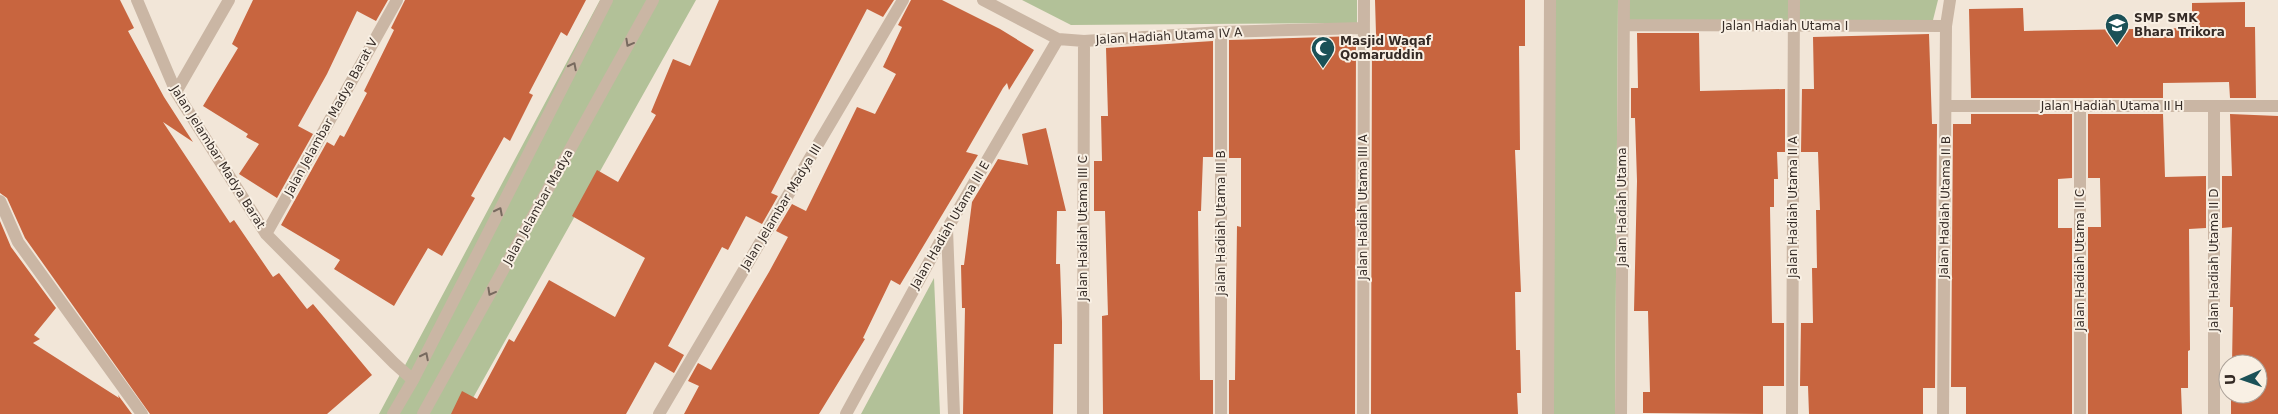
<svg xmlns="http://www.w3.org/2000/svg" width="2278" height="414" font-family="'DejaVu Sans',sans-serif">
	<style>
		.green { fill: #b2c198 }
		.building { fill: #c8653f }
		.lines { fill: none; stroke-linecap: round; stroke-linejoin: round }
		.minor { stroke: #cab6a4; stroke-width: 12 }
		.oneway { stroke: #786a5f }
		.labels { text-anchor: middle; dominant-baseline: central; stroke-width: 4; stroke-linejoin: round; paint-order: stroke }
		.poi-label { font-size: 12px; font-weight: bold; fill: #352b26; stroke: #f9f0e4; text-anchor: start }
		.street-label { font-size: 12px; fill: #352b26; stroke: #f9f0e4 }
	</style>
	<rect width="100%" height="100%" fill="#f2e6d8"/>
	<path class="green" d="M600,0H696L464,414H379Z
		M1022,0H1357V23L1071,25Z
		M1550,0H1618L1615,414H1549Z
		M1629,0H1938L1933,20L1629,22Z
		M934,278L940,414H861Z"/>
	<path class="building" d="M0,0H120L134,28L128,31L164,97L193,142L163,122L230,223L234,220L273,277L279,273L307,309L313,304L372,375L327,414H150L25,238L7,198L0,193Z
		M253,0H388L376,21L357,11L327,74L298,126L313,134L277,198L239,174L259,144L246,137L248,134L203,106L238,48L232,44Z
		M405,0H586L567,36L561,32L529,93L533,95L510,141L504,137L471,196L475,198L442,256L428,248L394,306L334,269L340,260L281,225L327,142L334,146L340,135L344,137L367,93L364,91L394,30L391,28Z
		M719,0H894L883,17L867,9L771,193L778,196L762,224L746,216L728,250L722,247L668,346L684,355L674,373L655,362L626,414H451L462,391L477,399L509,339L514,342L549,280L615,317L645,258L572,216L597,170L618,182L656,115L651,112L673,59L690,66Z
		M911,0H942L1000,29L1034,50L1009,90L1007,83L1003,88L966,152L978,155L900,285L891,280L863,338L865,339L819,414H684L699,386L688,381L698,363L711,370L769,272L788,237L776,231L792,204L806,211L857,107L875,114L896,74L883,67L902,27L898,25Z
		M1375,0H1525V46H1519L1520,150H1515L1521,292H1515L1516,350H1520L1521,393H1517L1518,414H1371L1372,34H1376Z
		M2245,2V27H2255L2256,98H2230L2229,82L2163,83V98H1971L1969,9L2023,8L2024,31L2192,28V3Z
		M1637,33H1699L1700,91L1785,89V152H1777L1778,179H1774V207H1770L1772,323H1784V386H1763V414L1643,413V392H1650L1648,311H1634L1637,181L1635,118H1631V88H1638Z
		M1929,34L1932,124H1937L1935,388H1923V414H1809L1808,386H1800L1801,323H1813L1812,268H1817L1816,210H1820L1818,152H1801L1802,89H1814L1813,37Z
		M1356,36L1355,414H1229V380H1235L1237,226L1241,227V158H1229V40Z
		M1213,41V157H1203L1201,211H1198L1200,380H1213V414H1103L1102,316L1108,315L1105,211H1094V161H1102L1101,116H1108L1106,48Z
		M1971,114H2072V178L2058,179V228H2072V414H1966V387H1951L1953,124H1971Z
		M2088,114H2163L2165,177L2206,176V228L2189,229L2190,350L2188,351V388H2181L2182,414H2088V227H2101L2100,178H2088Z
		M2230,114L2278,116V414H2231V394H2258V364H2232L2233,307H2230L2232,227L2222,228V176H2232Z
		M1046,128L1066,211H1057L1056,264H1060L1062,322V344H1054L1053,414H963L965,308H962L961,265H964L972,202L998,159L1028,165L1022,134Z
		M0,221L11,247L56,308L34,335L40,339L33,343L119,398L118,395L132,414H0Z"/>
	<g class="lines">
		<path class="minor" d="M137,0L176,92L266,234L394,363L413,380
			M983,0L1058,39L1084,41L1221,32L1363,28
			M1624,25L1946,26
			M176,92L229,0
			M1946,106H2278
			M2080,106V414
			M0,201L18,242L142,414
			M947,229L954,414
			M266,234L397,0
			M393,414L413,380L607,0
			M423,414L653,0
			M659,414L903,0
			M846,414L947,229L1058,39
			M1083,414L1084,41
			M1221,414V32
			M1363,414L1364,0
			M1548,414L1550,0
			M1621,414L1624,0
			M1792,414L1794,0
			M1943,414L1946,26L1950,0
			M2214,414V106"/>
	</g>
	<defs><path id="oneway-chevron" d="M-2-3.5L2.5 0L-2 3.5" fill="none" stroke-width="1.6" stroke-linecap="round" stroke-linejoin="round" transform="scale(1.25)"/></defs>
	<g class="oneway">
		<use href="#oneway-chevron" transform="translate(629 43) rotate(119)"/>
		<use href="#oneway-chevron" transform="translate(573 66) rotate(-63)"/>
		<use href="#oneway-chevron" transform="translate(499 211) rotate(-63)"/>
		<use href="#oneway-chevron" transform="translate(491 292) rotate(119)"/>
		<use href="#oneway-chevron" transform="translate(425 356) rotate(-63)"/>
	</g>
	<defs>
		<g id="school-pin" transform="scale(1.25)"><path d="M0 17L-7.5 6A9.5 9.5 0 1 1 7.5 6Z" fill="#1b5157" stroke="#f9f0e4"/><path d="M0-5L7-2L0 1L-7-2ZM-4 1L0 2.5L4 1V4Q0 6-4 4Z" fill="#fff"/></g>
		<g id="mosque-pin" transform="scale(1.25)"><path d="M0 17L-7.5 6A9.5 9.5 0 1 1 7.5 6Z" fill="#1b5157" stroke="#f9f0e4"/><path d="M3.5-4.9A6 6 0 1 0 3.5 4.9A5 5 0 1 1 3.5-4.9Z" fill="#fff"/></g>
	</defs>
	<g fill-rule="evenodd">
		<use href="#school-pin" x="2117" y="25"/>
		<use href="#mosque-pin" x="1323" y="48"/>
	</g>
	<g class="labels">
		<g class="poi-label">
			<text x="2134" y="18">SMP SMK<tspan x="2134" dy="14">Bhara Trikora</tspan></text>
			<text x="1340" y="41">Masjid Waqaf<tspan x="1340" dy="14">Qomaruddin</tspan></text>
		</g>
		<g class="street-label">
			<text x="1785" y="26">Jalan Hadiah Utama I</text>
			<text transform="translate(1169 36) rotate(-3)">Jalan Hadiah Utama IV A</text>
			<text x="2112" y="106">Jalan Hadiah Utama II H</text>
			<text transform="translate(331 117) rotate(-61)">Jalan Jelambar Madya Barat V</text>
			<text transform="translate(218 157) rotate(58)">Jalan Jelambar Madya Barat</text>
			<text transform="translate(538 207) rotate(-61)">Jalan Jelambar Madya</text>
			<text transform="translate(781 207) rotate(-59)">Jalan Jelambar Madya III</text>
			<text transform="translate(1363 207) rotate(-90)">Jalan Hadiah Utama III A</text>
			<text transform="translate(1622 207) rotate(-90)">Jalan Hadiah Utama</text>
			<text transform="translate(1793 207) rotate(-90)">Jalan Hadiah Utama II A</text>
			<text transform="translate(1945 207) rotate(-89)">Jalan Hadiah Utama II B</text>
			<text transform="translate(1221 223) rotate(-90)">Jalan Hadiah Utama III B</text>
			<text transform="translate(950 225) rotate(-60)">Jalan Hadiah Utama III E</text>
			<text transform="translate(1083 228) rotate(-90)">Jalan Hadiah Utama III C</text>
			<text transform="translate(2080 260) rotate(-90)">Jalan Hadiah Utama II C</text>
			<text transform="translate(2214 260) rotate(-90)">Jalan Hadiah Utama II D</text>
		</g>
	</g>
	<g transform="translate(2243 379) rotate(268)"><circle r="24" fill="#f9f0e4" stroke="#aba198"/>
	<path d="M0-4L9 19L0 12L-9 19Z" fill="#1b5157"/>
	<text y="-8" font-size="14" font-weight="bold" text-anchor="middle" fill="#352b26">U</text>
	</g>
</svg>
